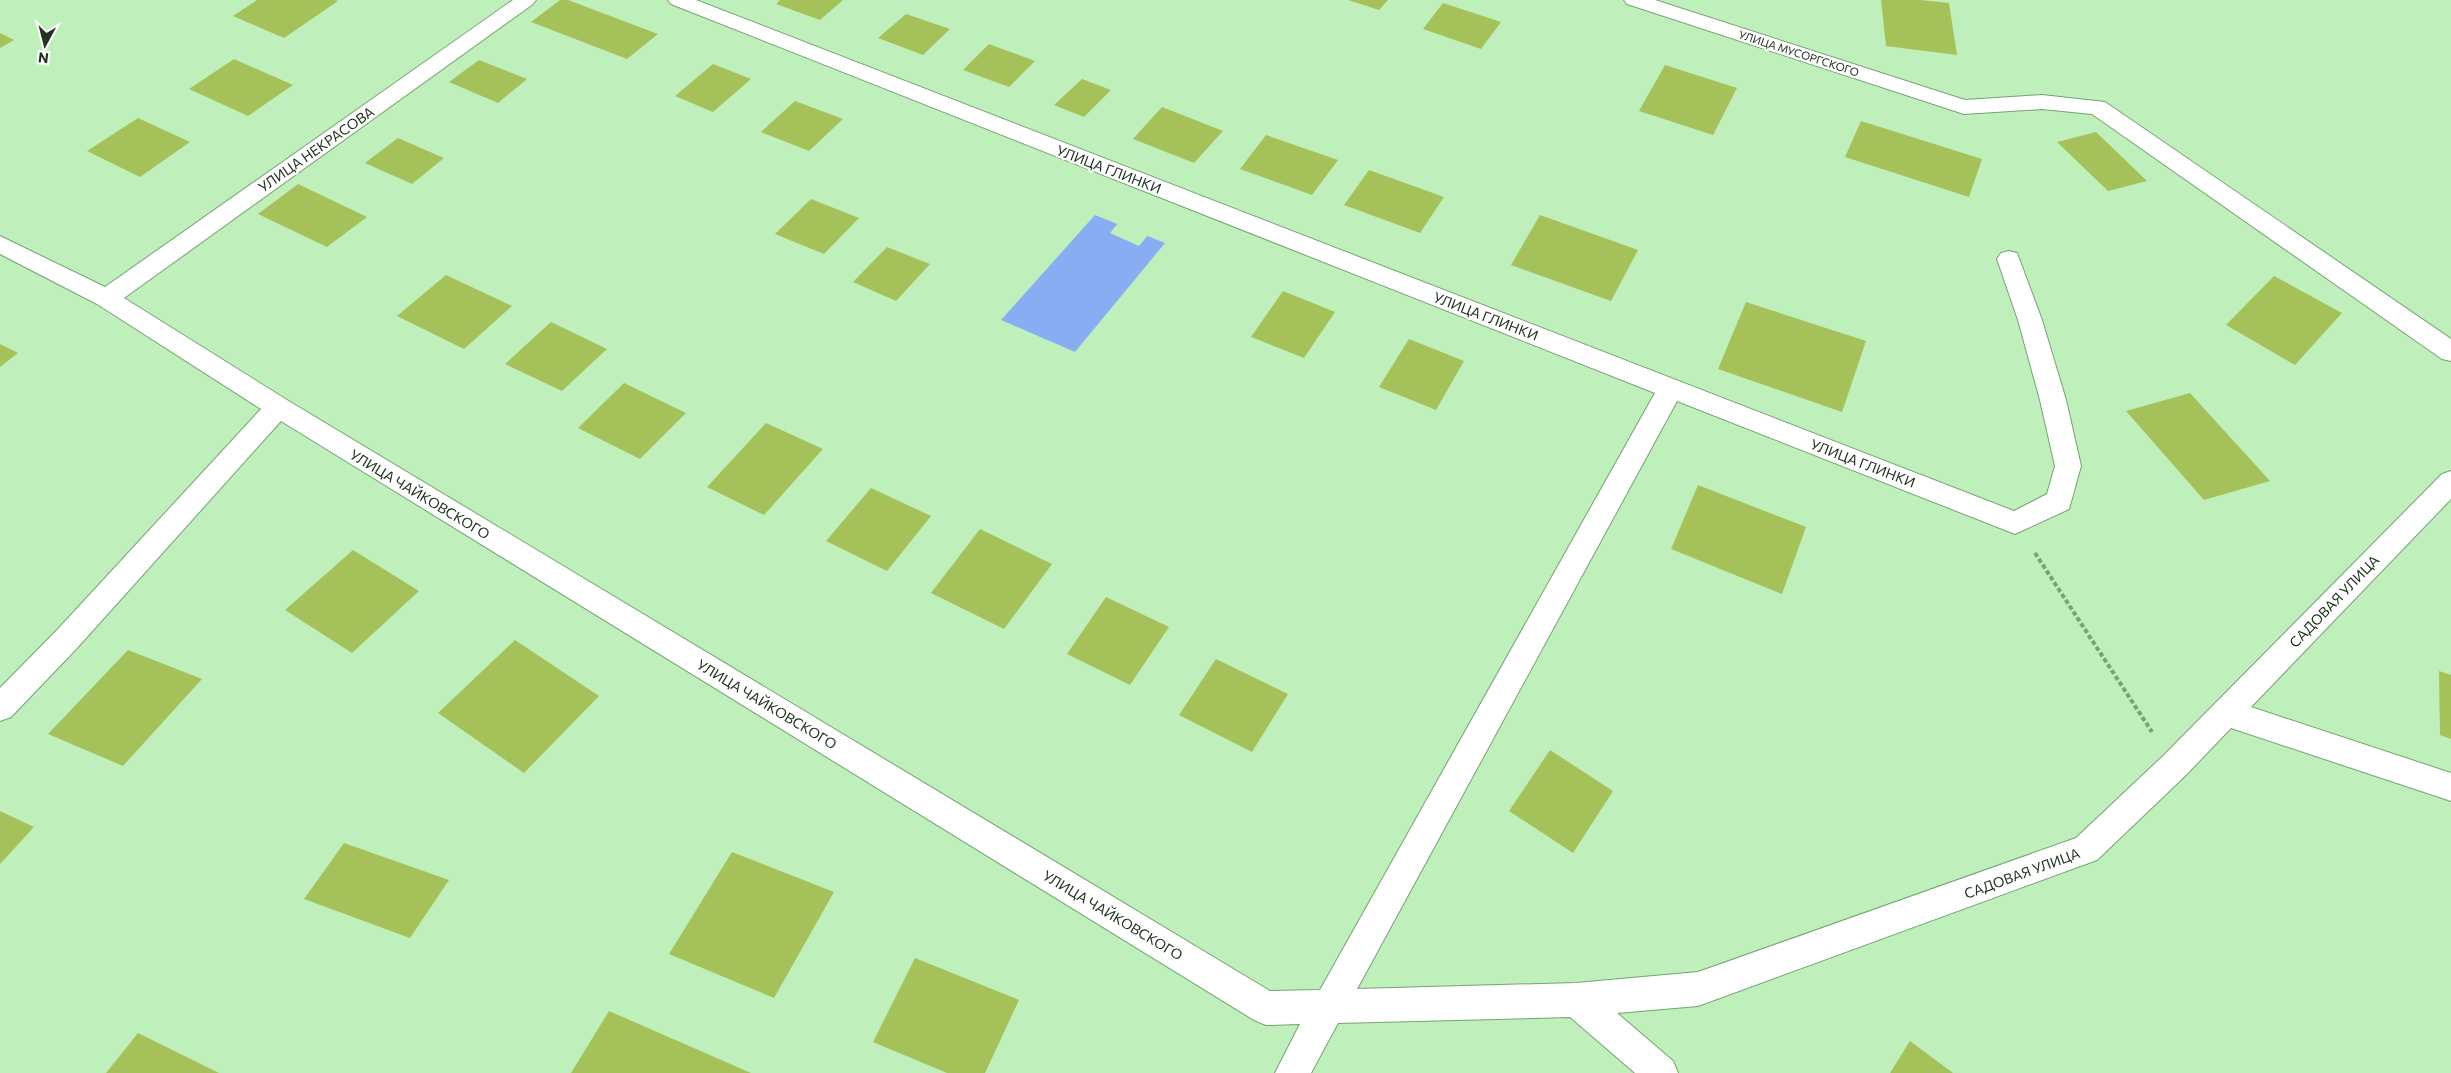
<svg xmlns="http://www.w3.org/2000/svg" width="2451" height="1073" font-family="Commissioner,sans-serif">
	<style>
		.water { fill: #88adf3 }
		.pier { fill: #bff0bb }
		.building { fill: #a4c259 }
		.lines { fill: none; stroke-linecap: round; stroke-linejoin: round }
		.minor-casing { stroke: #75a372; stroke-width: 2 }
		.path { stroke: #7ca17a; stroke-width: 4; stroke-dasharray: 4.5 2.5; stroke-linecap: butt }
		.minor { fill: #fff; fill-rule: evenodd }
		.labels { text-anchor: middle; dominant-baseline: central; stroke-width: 4.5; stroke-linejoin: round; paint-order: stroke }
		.far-street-label { font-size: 11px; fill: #213420; stroke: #fff }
		.street-label { font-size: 14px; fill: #213420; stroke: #fff }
	</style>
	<rect width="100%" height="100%" fill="#bff0bb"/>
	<path class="water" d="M1095,215L1165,243L1075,352L1001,320Z"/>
	<path class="pier" d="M1119,222L1149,234L1139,246L1110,233Z"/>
	<path class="building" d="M257,0H335L338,1L284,38L233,16Z
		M560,0H568L658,34L627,59L531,22Z
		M780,0H843L820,20L776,4Z
		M1348,0H1388L1379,10Z
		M1881,0H1921L1949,3L1957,55L1886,46Z
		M1443,3L1501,22L1481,49L1423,29Z
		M906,14L950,29L923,55L878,38Z
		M0,33L14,40L0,48Z
		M989,44L1035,61L1009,87L963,70Z
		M234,59L293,85L248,116L189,89Z
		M479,60L527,79L498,103L449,82Z
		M713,64L751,79L713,112L675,96Z
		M1665,65L1737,88L1713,135L1639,111Z
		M1082,79L1111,90L1084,117L1054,105Z
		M795,101L843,119L809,151L761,132Z
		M1162,107L1223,131L1194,163L1133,139Z
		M138,118L190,142L140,177L87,151Z
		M1861,121L1982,159L1969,197L1845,157Z
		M2096,132L2147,181L2108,191L2057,142Z
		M1266,135L1338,160L1312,195L1240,169Z
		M398,138L444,158L412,184L365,163Z
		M1369,170L1444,197L1420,233L1344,205Z
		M298,184L367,217L327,247L258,214Z
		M811,199L859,218L824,254L775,234Z
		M1540,215L1638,250L1611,301L1511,265Z
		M887,247L930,264L896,301L853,282Z
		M446,275L512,306L464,349L397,316Z
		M2274,276L2342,313L2295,365L2226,325Z
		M1283,291L1335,312L1304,358L1251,337Z
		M1746,302L1866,341L1842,412L1718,369Z
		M551,322L607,349L562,391L505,364Z
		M1409,339L1464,361L1436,410L1379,387Z
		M0,344L18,353L0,367Z
		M624,383L686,413L640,459L578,428Z
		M2190,393L2270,481L2204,500L2126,411Z
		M766,423L823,449L764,515L707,487Z
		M1698,485L1806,527L1782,594L1671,549Z
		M871,488L931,516L887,571L826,541Z
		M980,529L1052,564L1004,629L931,593Z
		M353,550L419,591L352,653L285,610Z
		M1106,597L1169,627L1130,685L1067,654Z
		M515,640L599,696L524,773L438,713Z
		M128,650L202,679L123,766L48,734Z
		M1216,659L1288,694L1252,752L1179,715Z
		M2439,671L2451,675V739L2440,735Z
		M1550,750L1613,791L1573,853L1509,811Z
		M0,811L34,827L0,864Z
		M344,843L449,880L410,938L304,899Z
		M732,852L834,892L774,998L669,954Z
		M915,958L1019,1000L985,1073H947L873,1042Z
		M609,1011L751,1073H571Z
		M138,1033L219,1073H106Z
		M1910,1041L1953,1073H1890Z"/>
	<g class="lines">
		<g class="minor-casing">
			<path id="minor" d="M513,0H536L533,4L124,298L287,400L1270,991L1320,990L1655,393L671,4L668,0H696L2014,511L2047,494L2055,466L2040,400L2018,320L1997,259L2001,253L2009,251L2017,253L2042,320L2066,400L2081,466L2069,509L2015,534L1677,401L1357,989L1576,983L1698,972L2076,838L2163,756L2442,474L2451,471V499L2251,707L2451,773V801L2231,728L2185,776L2097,860L1698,1006L1617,1013L1673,1061L1678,1073H1635L1570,1017L1338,1023L1311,1073H1275L1300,1024L1266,1025L1254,1020L281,421L78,647L11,717L0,721V688L58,629L261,409L97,304L0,254V236L105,287Z
				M1624,0H1655L1965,100L2042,95L2105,102L2451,339V361L2442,359L2092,114L2042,109L1964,114L1627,4Z"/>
		</g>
		<path class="path" d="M2035,553L2152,732"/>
		<use href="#minor" class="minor"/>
	</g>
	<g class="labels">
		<g class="far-street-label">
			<text transform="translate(1799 53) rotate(18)">УЛИЦА МУСОРГСКОГО</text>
		</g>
		<g class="street-label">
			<text transform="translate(316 149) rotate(-35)">УЛИЦА НЕКРАСОВА</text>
			<text transform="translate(1109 169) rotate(21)">УЛИЦА ГЛИНКИ</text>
			<text transform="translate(1486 316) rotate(21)">УЛИЦА ГЛИНКИ</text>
			<text transform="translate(1863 463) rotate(21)">УЛИЦА ГЛИНКИ</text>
			<text transform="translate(420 494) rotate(31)">УЛИЦА ЧАЙКОВСКОГО</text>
			<text transform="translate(2334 601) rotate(-46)">САДОВАЯ УЛИЦА</text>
			<text transform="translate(767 704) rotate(31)">УЛИЦА ЧАЙКОВСКОГО</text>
			<text transform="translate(2022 873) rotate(-20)">САДОВАЯ УЛИЦА</text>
			<text transform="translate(1113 915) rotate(31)">УЛИЦА ЧАЙКОВСКОГО</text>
		</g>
	</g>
	<g transform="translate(45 45) rotate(187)" stroke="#ffffff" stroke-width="4" paint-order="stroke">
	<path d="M0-4L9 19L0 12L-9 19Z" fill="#213420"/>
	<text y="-8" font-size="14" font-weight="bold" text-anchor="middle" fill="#213420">N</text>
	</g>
</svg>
